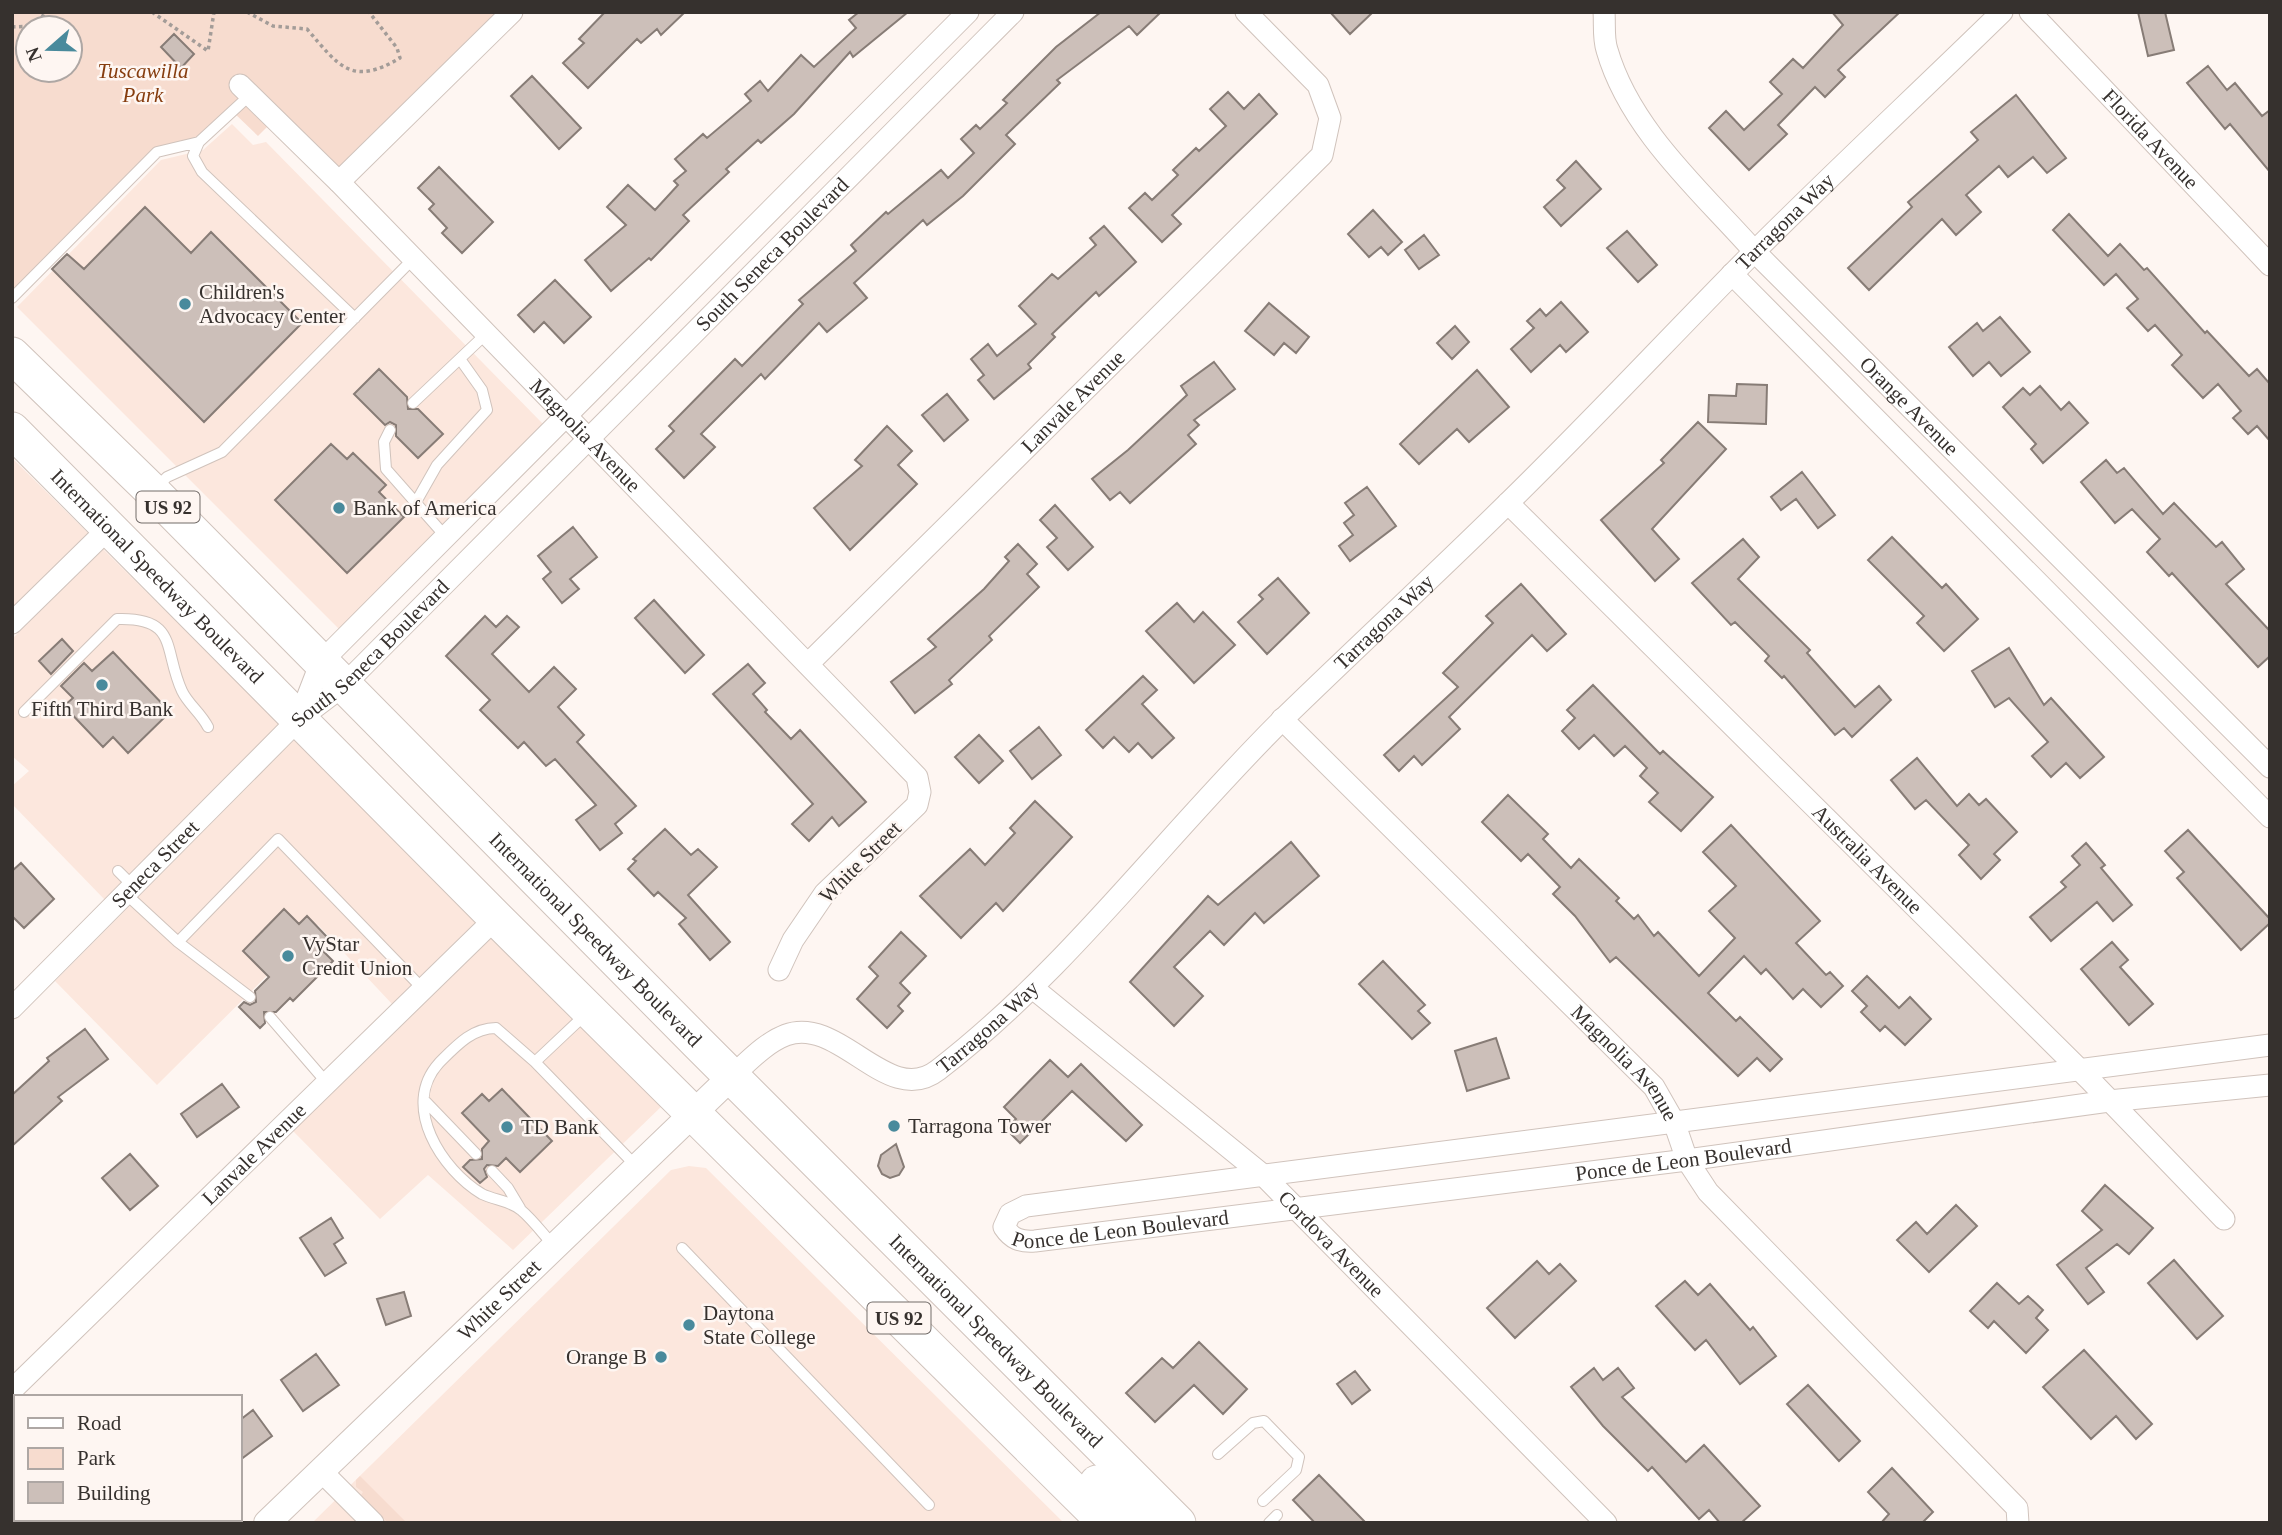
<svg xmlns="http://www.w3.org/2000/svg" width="2282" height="1535" font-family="'Times New Roman',serif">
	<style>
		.built { fill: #fce7dd }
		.green { fill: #f7dccf; fill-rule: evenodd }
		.building { fill: #ccbfb9; stroke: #877c76; stroke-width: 2 }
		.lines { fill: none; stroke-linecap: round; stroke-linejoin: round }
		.service-casing { stroke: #d0c3bc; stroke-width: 12 }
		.minor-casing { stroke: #d0c3bc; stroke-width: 23 }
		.tertiary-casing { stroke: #d0c3bc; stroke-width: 28 }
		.primary-casing { stroke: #d0c3bc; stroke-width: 37 }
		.path { stroke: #a39c98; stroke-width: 3.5; stroke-dasharray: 3.5 3.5; stroke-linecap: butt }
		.service { stroke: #fff; stroke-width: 10 }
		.minor { stroke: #fff; stroke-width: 21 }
		.tertiary { stroke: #fff; stroke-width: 26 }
		.primary { stroke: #fff; stroke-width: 35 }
		.poi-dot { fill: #498a9c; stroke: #fef6f2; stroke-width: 2.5 }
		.labels { text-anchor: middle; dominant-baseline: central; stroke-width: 5; stroke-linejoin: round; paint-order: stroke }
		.shield { fill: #fef6f2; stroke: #726c69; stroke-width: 2 }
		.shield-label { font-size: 19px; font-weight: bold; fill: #36312e }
		.park-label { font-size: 21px; font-style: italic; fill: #863d0f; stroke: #fef6f2 }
		.street-label { font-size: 21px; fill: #36312e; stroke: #fef6f2 }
		.poi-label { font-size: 21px; fill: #36312e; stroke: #fef6f2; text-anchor: start }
	</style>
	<rect width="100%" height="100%" fill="#fef6f2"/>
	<path class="built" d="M232,124L253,145L266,142L543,424L339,629L17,307L161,160L203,150Z
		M12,458L88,533L12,608Z
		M103,549L280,724L105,900L12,804V786L29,771L12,756V639Z
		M295,739L478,920L392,1004L318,925L157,1085L55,981Z
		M493,935L664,1104L513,1250L428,1175L380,1219L293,1131Z
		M689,1166L706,1168L1064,1523H312L671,1170Z"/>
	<path class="green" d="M12,12H512L339,182L274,120L258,136L232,111L199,142L157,152L12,298ZM28,28H70V70H28Z
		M360,1476L407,1523H388L361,1495L363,1492L356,1487V1480Z"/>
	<path class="building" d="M605,12H685L661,35L657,29L641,43L637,39L588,88L563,63L584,43L579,39Z
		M859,12H908L853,57L850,52L794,114L761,143L758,140L726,169L729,172L683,215L689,221L651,260L649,258L611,291L585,260L626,225L607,207L628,185L655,210L678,185L674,181L686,171L675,159L703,134L707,138L751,101L745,94L760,81L768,91L801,55L814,67L856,28L849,20Z
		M1101,12H1161L1137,35L1129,26L1057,80L1060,83L1006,135L1015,144L963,196L927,225L923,220L854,283L867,298L827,332L819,323L765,379L761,374L701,434L715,447L684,478L656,449L674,431L669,426L735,359L742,366L803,304L799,300L856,251L851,245L886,212L888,214L941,170L948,178L974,153L961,139L976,125L980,129L1007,103L1003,100L1056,47Z
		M1330,12H1373L1350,34Z
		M1832,12H1900L1838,70L1845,77L1825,97L1815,87L1778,125L1787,134L1749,170L1709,128L1726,111L1744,130L1782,94L1770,82L1793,59L1803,68L1843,25Z
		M2138,12H2165L2174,50L2148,56Z
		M174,34L194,54L181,68L161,47Z
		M2208,66L2227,90L2235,83L2262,116L2270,110V172L2230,124L2225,129L2187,83Z
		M532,76L581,128L559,149L511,96Z
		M1228,92L1244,109L1259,94L1277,114L1172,215L1181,224L1162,242L1129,208L1145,193L1152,200L1178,175L1173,170L1196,148L1199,151L1226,126L1210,109Z
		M2016,95L2066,158L2047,173L2033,157L2008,177L1999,166L1966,195L1981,212L1956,235L1942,219L1869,290L1848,268L1912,207L1908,202L1978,140L1971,132Z
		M1576,161L1601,189L1561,226L1544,207L1565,188L1557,180Z
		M439,167L493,222L462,253L442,233L447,228L429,209L434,204L418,188Z
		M145,207L191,253L211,232L302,323L204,422L52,269L67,254L84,269Z
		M1373,210L1402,242L1388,255L1381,247L1369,257L1348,234Z
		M2069,214L2108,256L2120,244L2144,270L2147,268L2205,333L2207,331L2249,376L2257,369L2270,384V441L2257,426L2248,434L2233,418L2241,411L2218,384L2203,398L2172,365L2182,355L2155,325L2148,331L2127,308L2138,299L2116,274L2104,285L2053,230Z
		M1104,226L1136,262L1099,296L1096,292L1052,334L1055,337L1028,364L1031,368L994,399L978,380L984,375L971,359L988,344L997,356L1036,324L1019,306L1052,274L1058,279L1096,245L1090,238Z
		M1627,231L1657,265L1638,282L1607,248Z
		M1424,235L1439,255L1419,269L1405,250Z
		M555,280L591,317L564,343L544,322L534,332L518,315Z
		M1561,302L1588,332L1566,352L1560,345L1531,372L1511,349L1534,328L1527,321L1540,309L1546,316Z
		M1269,303L1309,337L1296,353L1284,343L1274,355L1245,331Z
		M2000,317L2030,352L2001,376L1989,362L1973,376L1949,347L1977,323L1983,331Z
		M1455,326L1469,342L1452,359L1437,343Z
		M1214,362L1235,389L1194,420L1199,425L1188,435L1196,444L1130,503L1120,492L1110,500L1092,479L1128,450L1187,395L1181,386Z
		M379,369L407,397L408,409H418L443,434L418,458L396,436V425L390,422L385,425L354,394Z
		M1477,370L1509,407L1469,442L1457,429L1419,464L1400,444Z
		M1737,384L1767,385L1766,424L1708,422L1709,395L1736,396Z
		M2040,386L2061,410L2069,402L2088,423L2043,463L2031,449L2036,444L2003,407L2023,388L2030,395Z
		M947,394L968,420L944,441L922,415Z
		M1698,422L1726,449L1652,529L1679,559L1655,581L1601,520L1664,463L1661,460Z
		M887,426L912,451L898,465L917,484L850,550L814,508L862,466L855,460Z
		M331,444L347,459L353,453L386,485L379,492L404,517L347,573L275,500Z
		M2106,460L2117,473L2124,468L2163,514L2174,503L2216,547L2222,542L2244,569L2226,584L2270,631V656L2258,667L2172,573L2169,576L2147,552L2160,539L2132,509L2115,523L2081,482Z
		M1802,472L1835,515L1818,528L1796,499L1781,510L1771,497Z
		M1367,487L1396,526L1350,561L1339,546L1353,535L1344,523L1354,515L1345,503Z
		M1055,505L1093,547L1068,570L1047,547L1057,538L1040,520Z
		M573,527L597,557L570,579L579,589L562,603L543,579L551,572L538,556Z
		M1892,537L1942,588L1946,584L1978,619L1944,651L1917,623L1924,616L1868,560Z
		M1743,539L1759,557L1738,579L1810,650L1807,653L1855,707L1879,686L1891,700L1852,737L1844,728L1835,735L1784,676L1782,678L1765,661L1769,656L1735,622L1731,625L1692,583Z
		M1018,544L1037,564L1027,574L1039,587L989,636L992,640L949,680L952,684L915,713L891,682L936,647L928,639L984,589L1009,561L1005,557Z
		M1278,578L1309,613L1267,654L1238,622L1263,599L1259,595Z
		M1521,584L1566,634L1547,651L1532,635L1449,717L1460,729L1422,765L1414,756L1399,771L1384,755L1458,687L1443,673L1493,623L1486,616Z
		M654,600L704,655L685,673L635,618Z
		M1177,603L1194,622L1203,612L1235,645L1194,683L1146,631Z
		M485,616L496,627L507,616L519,627L492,654L529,692L554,667L576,689L558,707L584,735L577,742L636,806L615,824L622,833L600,850L576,820L596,805L555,759L546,766L524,742L518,748L480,710L490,700L446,656Z
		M62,639L73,651L51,674L39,661Z
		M2009,648L2044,705L2051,698L2104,757L2080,778L2066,763L2051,777L2032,756L2048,742L2009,698L1995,707L1972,671Z
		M113,652L170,712L128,753L113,737L103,747L64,706L73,698L61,686L84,663L92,671Z
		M748,664L765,683L753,694L767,710L765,712L791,739L800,730L866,802L839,826L832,817L809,841L792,824L813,804L713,694Z
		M1143,676L1157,690L1142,704L1174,738L1152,758L1138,743L1129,752L1114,737L1103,748L1086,730Z
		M1593,685L1660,754L1663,751L1713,797L1681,831L1649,802L1658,793L1640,776L1647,768L1625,746L1614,756L1594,735L1579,749L1562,731L1575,718L1567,710Z
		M1039,727L1061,755L1032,779L1010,751Z
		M979,735L1003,761L979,783L955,757Z
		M1917,758L1957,806L1969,794L1979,805L1986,799L2017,832L1994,854L2000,860L1981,879L1959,855L1969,845L1926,800L1915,809L1891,780Z
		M1508,795L1548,834L1543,839L1571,868L1579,859L1619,898L1616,901L1634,919L1638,915L1654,936L1658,932L1699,976L1735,938L1709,911L1736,886L1703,852L1731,825L1820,921L1796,943L1826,975L1830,972L1843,986L1821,1007L1803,989L1793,999L1766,969L1761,974L1744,956L1708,993L1736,1021L1740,1017L1782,1059L1770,1071L1757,1058L1738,1076L1616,957L1610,962L1575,916L1553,894L1560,887L1528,854L1521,861L1482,822Z
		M1035,801L1072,837L1003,911L996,903L961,938L920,896L970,849L985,865L1015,833L1010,828Z
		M665,829L691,855L698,849L717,867L688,895L730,942L710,960L679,924L686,918L658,892L654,896L628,869L636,861L633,859Z
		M2188,830L2270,919V923L2241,950L2177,878L2184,872L2165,851Z
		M1291,842L1319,876L1264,923L1255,913L1224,945L1210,931L1174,967L1203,996L1174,1026L1130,982L1208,896L1218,905Z
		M2086,843L2105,865L2101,868L2132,905L2113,921L2097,902L2051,941L2030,917L2066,887L2061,882L2080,865L2072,856Z
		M21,863L54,899L24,928L12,916V871Z
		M284,909L299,924L307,916L327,937L318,946L333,961L293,1001L290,998L276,1012H264L265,1023L260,1028L239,1007L244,1002L250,1005L256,1002L255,991L269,977L243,951Z
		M901,932L926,956L900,983L910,993L898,1006L903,1011L887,1028L857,999L878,976L869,967Z
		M2112,942L2128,960L2120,967L2153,1004L2129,1025L2081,969Z
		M1383,961L1425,1005L1418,1011L1430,1023L1412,1039L1359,984Z
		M1867,976L1899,1008L1910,997L1931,1019L1905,1045L1885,1026L1880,1031L1861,1012L1867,1006L1852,991Z
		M85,1029L108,1059L58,1097L62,1101L12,1146V1095L49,1061L47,1058Z
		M1496,1038L1509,1078L1467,1091L1455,1051Z
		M1050,1060L1068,1077L1081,1064L1142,1125L1126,1141L1072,1091L1020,1143L1006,1129L1016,1119L1004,1107Z
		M222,1084L239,1107L197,1137L181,1114Z
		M502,1089L552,1141L520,1172L506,1158L498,1166L487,1165L484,1169L487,1177L480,1183L463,1167L470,1160L482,1159V1149L489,1141L462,1113L482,1094L489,1101Z
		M896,1144L904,1167L899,1175L890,1178L882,1174L878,1166L881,1155Z
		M130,1154L158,1186L130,1210L102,1178Z
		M2105,1185L2153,1228L2129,1254L2117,1244L2086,1268L2104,1292L2088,1304L2057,1265L2102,1230L2082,1211Z
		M1956,1205L1977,1226L1929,1272L1897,1240L1916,1222L1927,1234Z
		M331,1218L343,1238L334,1244L346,1263L325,1276L300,1238Z
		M2174,1260L2223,1316L2197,1339L2148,1283Z
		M1537,1261L1549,1274L1560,1264L1576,1281L1515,1338L1487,1308Z
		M1685,1281L1698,1295L1710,1284L1750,1330L1753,1327L1776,1356L1740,1384L1706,1340L1695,1350L1656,1306Z
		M1997,1283L2019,1304L2028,1296L2043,1310L2036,1318L2048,1330L2026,1353L1994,1321L1988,1328L1970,1311Z
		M404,1292L411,1316L386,1325L377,1299Z
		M1199,1342L1247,1389L1223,1414L1194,1385L1155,1422L1126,1393L1162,1358L1173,1368Z
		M2084,1350L2152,1424L2136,1439L2116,1416L2091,1439L2043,1387Z
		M316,1354L339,1385L303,1411L281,1380Z
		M1594,1368L1603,1380L1618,1368L1634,1388L1622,1397L1686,1462L1704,1445L1760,1506L1741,1523H1720L1709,1510L1699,1519L1652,1467L1648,1471L1603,1426L1571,1387Z
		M1355,1371L1370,1390L1352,1404L1337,1384Z
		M1808,1385L1860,1441L1839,1461L1787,1404Z
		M253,1410L272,1436L240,1460V1420Z
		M1892,1468L1933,1512L1922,1523H1881L1889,1514L1868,1492Z
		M1319,1475L1366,1523H1315L1293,1500Z"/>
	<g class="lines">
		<g class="service-casing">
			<path id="service" d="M250,95L199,142L193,156L202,172L355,318
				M12,298L157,152L199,142
				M413,403L487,333
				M390,430L384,442L386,469L446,537
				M157,487L167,477L222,452L413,259
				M416,502L437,465L487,410L482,390L460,359
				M24,712L117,619C179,617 163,650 182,691C188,704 201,713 208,727
				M118,871L133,886
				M126,894L178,942L250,997
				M178,942L278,839L423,989
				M270,1017L327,1083
				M535,1062L587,1013
				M426,1102L476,1154
				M492,1171L508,1188L520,1208
				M554,1246C543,1234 533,1220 521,1210C511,1201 494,1200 482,1194C442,1170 400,1106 439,1063C456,1046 472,1028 496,1028L535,1062L637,1167
				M682,1248L929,1505
				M1218,1454L1253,1423L1264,1421L1299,1457L1296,1470L1263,1501
				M1269,1523L1277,1515"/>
		</g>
		<g class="minor-casing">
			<g id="minor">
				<path id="s1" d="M1604,12C1605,24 1603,38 1607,50C1630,130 1701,191 1755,252L2270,767"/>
				<path id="s2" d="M2030,12L2270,265"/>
				<path id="s3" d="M240,85L339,182L917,777L920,792L917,805L825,893L793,940L779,970"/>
				<path d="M339,182L512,12"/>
				<path d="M1732,274L2270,817"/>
				<path id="s4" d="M1508,503L2089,1079L2224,1219"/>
				<path d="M12,623L109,528"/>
				<path id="s5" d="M808,664L1322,155L1330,118L1318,85L1246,12"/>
				<path d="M299,719L321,662L968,12"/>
				<path id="s6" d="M1282,719L1654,1087L1674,1122L1687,1160L1708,1192L2017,1508L2018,1523"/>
				<path id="s7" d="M1034,989L1264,1176L1606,1523"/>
				<path id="s8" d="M12,1008L299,719L344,685L1013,12"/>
				<path id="s9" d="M2270,1045L1026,1206L1010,1214L1004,1227C1012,1239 1020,1242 1035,1241L1687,1160L2109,1101L2270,1085"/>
				<path id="s10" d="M731,1077C748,1062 765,1043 786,1035C840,1015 888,1109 938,1070C1070,968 1167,833 1286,716C1359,645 1434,576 1507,504C1590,423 1669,338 1751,255C1833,173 1919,93 2002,12"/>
				<path id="s11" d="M12,1390L496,918"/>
				<path d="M320,1470L373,1523"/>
				<path d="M12,1490L16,1493"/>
				<path d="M40,1519L44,1523"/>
			</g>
		</g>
		<g class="tertiary-casing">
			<g id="tertiary">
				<path id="s12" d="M267,1523L731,1077"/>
			</g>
		</g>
		<g class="primary-casing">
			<g id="primary">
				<path id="s13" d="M12,355L152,491L698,1043L1178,1523"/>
				<path id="s14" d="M12,430L496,918L1106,1523"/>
				<path d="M1097,1483L1137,1523"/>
			</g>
		</g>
		<path class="path" d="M152,12L208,51L214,12
			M247,12L273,26L307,29C339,66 351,87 400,58L397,48L369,12
			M12,27L37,26L45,12"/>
		<use href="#service" class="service"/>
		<use href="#minor" class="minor"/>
		<use href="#tertiary" class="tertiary"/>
		<use href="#primary" class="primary"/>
	</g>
	<g class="poi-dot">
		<circle cx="185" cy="304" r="7"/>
		<circle cx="339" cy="508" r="7"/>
		<circle cx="102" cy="685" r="7"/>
		<circle cx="288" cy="956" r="7"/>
		<circle cx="894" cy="1126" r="7"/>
		<circle cx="507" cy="1127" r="7"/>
		<circle cx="689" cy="1325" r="7"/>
		<circle cx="661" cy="1357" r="7"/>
	</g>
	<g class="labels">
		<g class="shield">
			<rect x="136.5" y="491.5" width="63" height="31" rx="5"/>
			<rect x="867.5" y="1302.5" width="63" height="31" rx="5"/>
		</g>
		<g class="shield-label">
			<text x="168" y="507">US 92</text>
			<text x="899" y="1318">US 92</text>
		</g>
		<g class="park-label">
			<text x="143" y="71">Tuscawilla<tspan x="143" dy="24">Park</tspan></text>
		</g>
		<g class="street-label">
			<text stroke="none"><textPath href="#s2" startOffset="175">Florida Avenue</textPath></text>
			<text stroke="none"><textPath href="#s10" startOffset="1435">Tarragona Way</textPath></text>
			<text stroke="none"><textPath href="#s8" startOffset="1071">South Seneca Boulevard</textPath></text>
			<text stroke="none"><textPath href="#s5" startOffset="373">Lanvale Avenue</textPath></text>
			<text stroke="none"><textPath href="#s1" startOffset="509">Orange Avenue</textPath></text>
			<text stroke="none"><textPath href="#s3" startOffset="492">Magnolia Avenue</textPath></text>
			<text stroke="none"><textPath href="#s14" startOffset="206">International Speedway Boulevard</textPath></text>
			<text stroke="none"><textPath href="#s10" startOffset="868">Tarragona Way</textPath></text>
			<text stroke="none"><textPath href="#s8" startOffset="504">South Seneca Boulevard</textPath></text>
			<text stroke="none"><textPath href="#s4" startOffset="506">Australia Avenue</textPath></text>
			<text transform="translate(860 862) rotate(-45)">White Street</text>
			<text stroke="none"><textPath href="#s8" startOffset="203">Seneca Street</textPath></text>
			<text stroke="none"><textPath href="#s13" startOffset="826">International Speedway Boulevard</textPath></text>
			<text stroke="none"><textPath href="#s10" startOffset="301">Tarragona Way</textPath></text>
			<text stroke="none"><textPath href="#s6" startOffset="486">Magnolia Avenue</textPath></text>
			<text stroke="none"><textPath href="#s11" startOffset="338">Lanvale Avenue</textPath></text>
			<text stroke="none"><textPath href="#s9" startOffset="1976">Ponce de Leon Boulevard</textPath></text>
			<text stroke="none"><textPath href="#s9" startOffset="1409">Ponce de Leon Boulevard</textPath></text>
			<text stroke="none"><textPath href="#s7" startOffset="392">Cordova Avenue</textPath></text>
			<text stroke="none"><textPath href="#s12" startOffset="322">White Street</textPath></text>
			<text stroke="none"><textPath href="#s13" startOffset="1393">International Speedway Boulevard</textPath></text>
		</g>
		<g class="poi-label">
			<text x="199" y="292">Children's<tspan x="199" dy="24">Advocacy Center</tspan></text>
			<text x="353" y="508">Bank of America</text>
			<text x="102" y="709" text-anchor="middle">Fifth Third Bank</text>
			<text x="302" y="944">VyStar<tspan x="302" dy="24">Credit Union</tspan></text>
			<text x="908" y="1126">Tarragona Tower</text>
			<text x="521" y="1127">TD Bank</text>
			<text x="703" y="1313">Daytona<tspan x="703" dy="24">State College</tspan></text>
			<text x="647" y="1357" text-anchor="end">Orange B</text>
		</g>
	</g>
	<rect width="2282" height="1535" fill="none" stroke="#36312e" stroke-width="28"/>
	<rect x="14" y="1395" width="228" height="126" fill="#fef6f2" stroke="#aea7a4" stroke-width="2"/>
	<rect x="28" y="1418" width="35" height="10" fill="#ffffff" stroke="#aea7a4" stroke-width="2"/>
	<text x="77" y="1430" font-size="21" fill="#36312e">Road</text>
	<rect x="28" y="1448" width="35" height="21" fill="#f7dccf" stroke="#aea7a4" stroke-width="2"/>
	<text x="77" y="1465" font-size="21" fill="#36312e">Park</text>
	<rect x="28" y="1482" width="35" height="21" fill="#ccbfb9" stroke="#aea7a4" stroke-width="2"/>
	<text x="77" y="1500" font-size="21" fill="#36312e">Building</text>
	<g transform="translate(49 49) rotate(250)"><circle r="33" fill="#fef6f2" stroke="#aea7a4" stroke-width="2"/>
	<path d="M0-5L12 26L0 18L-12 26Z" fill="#498a9c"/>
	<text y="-10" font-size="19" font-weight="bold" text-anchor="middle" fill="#36312e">N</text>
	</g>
</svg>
